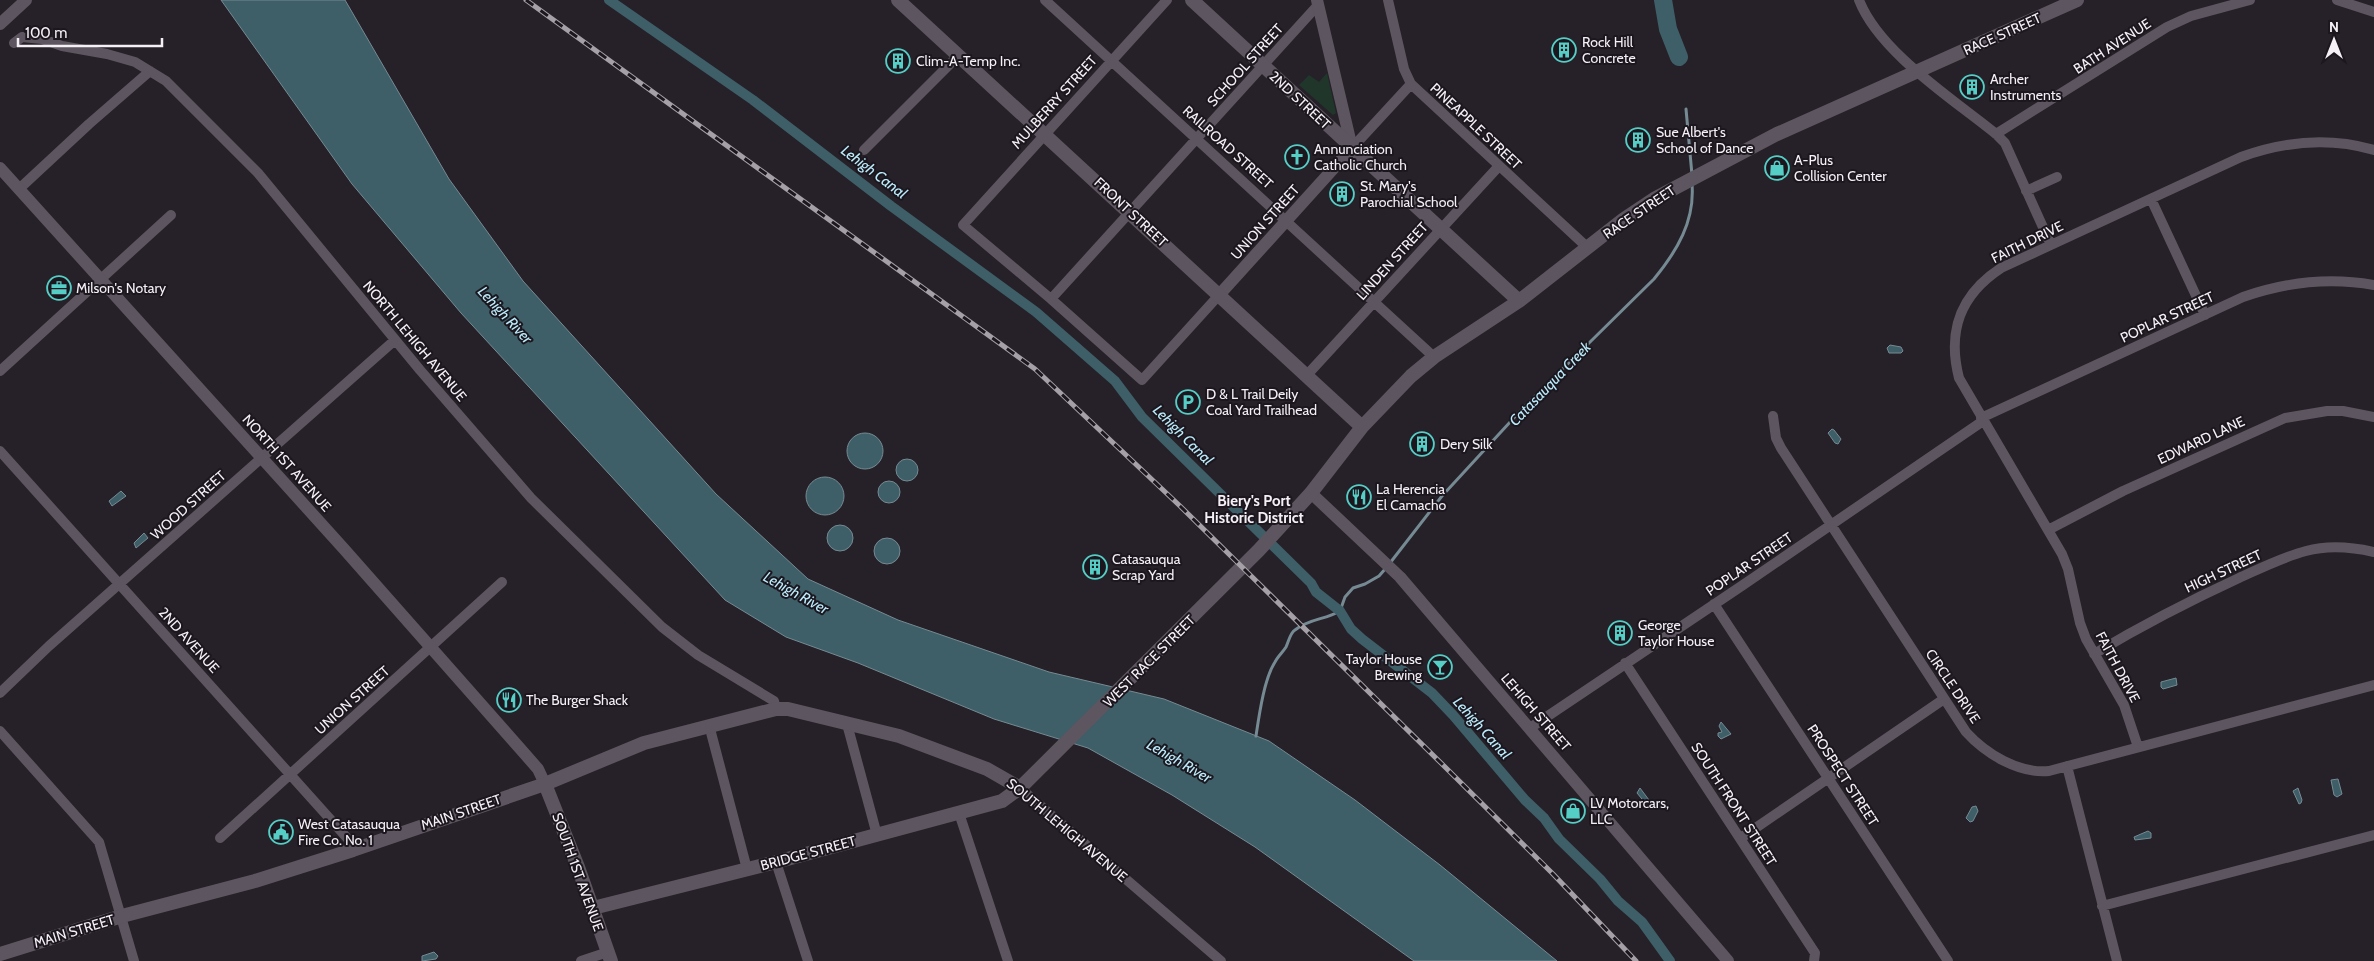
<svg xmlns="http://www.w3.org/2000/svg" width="2374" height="961" font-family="Cabin,sans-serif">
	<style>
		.green { fill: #20362a }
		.water { fill: #3e5f67; stroke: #758a92 }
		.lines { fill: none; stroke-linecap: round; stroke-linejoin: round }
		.stream { stroke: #758a92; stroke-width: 3 }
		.canal { stroke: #3e5f67; stroke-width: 10 }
		.river { stroke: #3e5f67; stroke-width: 18 }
		.minor { stroke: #5d555f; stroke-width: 10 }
		.tertiary { stroke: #5d555f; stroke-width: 12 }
		.secondary { stroke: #5d555f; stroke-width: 14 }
		.rail-casing { stroke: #a5a0a7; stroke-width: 5 }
		.rail { stroke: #1c161f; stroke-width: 3; stroke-dasharray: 9; stroke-linecap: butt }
		.labels { text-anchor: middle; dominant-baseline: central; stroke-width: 4; stroke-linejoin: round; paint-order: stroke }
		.street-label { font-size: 14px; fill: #f4f0f6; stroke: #1c161f }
		.poi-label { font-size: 14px; fill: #f4f0f6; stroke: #1c161f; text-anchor: start }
		.water-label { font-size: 15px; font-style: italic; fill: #bbeefd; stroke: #1c161f }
		.neighbourhood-label { font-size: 15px; font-weight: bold; fill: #f4f0f6; stroke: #1c161f }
	</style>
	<rect width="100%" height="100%" fill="#262028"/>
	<path class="green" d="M1327,73L1336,113L1333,115L1299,85L1309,75L1319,82Z"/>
	<path class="water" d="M221,0H345L449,179L523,281L716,494L808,579L898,620L1049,672L1164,699L1269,741L1355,800L1440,865L1557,961H1414L1255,847L1172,795L1088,748L994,719L858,663L786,637L725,600L461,313L352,184Z
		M1890,345L1901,347L1903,351L1901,353H1889L1887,348Z
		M1832,429L1834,430L1841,439L1838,444L1835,443L1828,433Z
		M847 451a18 18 0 1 1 36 0a18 18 0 1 1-36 0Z
		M896 470a11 11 0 1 1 22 0a11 11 0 1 1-22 0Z
		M806 496a19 19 0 1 1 38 0a19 19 0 1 1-38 0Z
		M878 492a11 11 0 1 1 22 0a11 11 0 1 1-22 0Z
		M121,491L126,496L112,506L109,501Z
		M827 538a13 13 0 1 1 26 0a13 13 0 1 1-26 0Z
		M144,533L148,538L136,548L134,543Z
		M874 551a13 13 0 1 1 26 0a13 13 0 1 1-26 0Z
		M2176,678L2177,685L2163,689L2161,687V682Z
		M1721,722L1731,734L1721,739L1718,736V733L1722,732L1719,726Z
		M2338,779L2342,794L2337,797L2334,795L2331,780Z
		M1640,788L1649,800L1646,804L1637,793Z
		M2298,788L2302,800L2301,803L2299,804L2293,791Z
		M1976,806L1978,811L1973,821L1970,822L1966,818L1972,807Z
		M2148,831L2151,833V838L2135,840L2134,837Z
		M434,952L438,956L436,959L422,961V956Z"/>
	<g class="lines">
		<path class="stream" d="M1686,109L1692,175
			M1390,563L1442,496L1523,408L1654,279C1677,251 1695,221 1692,184
			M1256,736C1259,716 1264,679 1275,662C1278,656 1283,652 1286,647C1289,641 1290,633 1295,630C1310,618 1325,620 1340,611L1345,597L1353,588L1365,584L1379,576L1386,568"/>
		<path class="canal" d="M609,0L753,100L891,206L1036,312L1115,381L1142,417L1311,583L1316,592L1340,611L1351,629L1362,639L1432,693L1453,715L1525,800L1544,818L1559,839L1600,879L1618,901L1642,922L1670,961"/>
		<path class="river" d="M1663,0L1668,29L1679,57"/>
		<path class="minor" d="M1045,0L1434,357
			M1167,0L963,225L1051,299L1142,380L1220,294
			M1388,0L1404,69L1411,84L1588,248
			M1859,0C1879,52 1953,99 1996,134L2005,143L2051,245
			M2337,0L2374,12
			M14,43L22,37L42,39L62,46L107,54L135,62L166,81L258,173L420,370L531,498L662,627L698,655L774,701L776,709
			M1996,134L2167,27L2191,16L2250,0
			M1352,148L1411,84
			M864,150L959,55
			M19,189L89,124L150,71
			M2026,191L2057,177
			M2151,199L2205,315
			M1051,299L1318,5
			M0,371L171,215
			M1307,375L1499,166
			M1773,416L1776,438L1781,448L1966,732C1986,754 2019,774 2049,771L2374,685
			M1981,418L2243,297C2286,282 2329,277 2374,285
			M0,451L348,839L353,850
			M2048,530L2123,491L2285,418L2327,411H2343L2374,417
			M1714,604L1948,961
			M2094,654C2141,626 2189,601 2239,578C2261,568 2283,557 2306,551C2328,545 2352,547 2374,552
			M1625,663L1815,953L1814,961
			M0,693L49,646L395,340
			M847,724L877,835
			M709,725L747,869
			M1530,728L1743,585L1983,421
			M0,731L99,842L134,961
			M2138,747L2124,705L2086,639L2080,623L2068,569L2062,554L1959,378C1947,331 1960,295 2001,268L2241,157C2285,141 2329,137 2374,150
			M2067,766L2117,961
			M1020,788L1221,961
			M959,813L1008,961
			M220,838L502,582
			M1741,838L1944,699
			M776,862L808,961
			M2102,906L2374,835
			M581,961L608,952"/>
		<path class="tertiary" d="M0,24L26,0
			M0,168L344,549L524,753L538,769L545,784
			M1220,294L1352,148L1317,0
			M1311,493L1400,577L1728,961"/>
		<path class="secondary" d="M898,0L1362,427
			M1192,0L1519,301
			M545,784L578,867L611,961
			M593,908L776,862L1002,801L1020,788L1259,550L1311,493L1362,427L1411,376L1434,357L1519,301L1624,219L1654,199L1777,134L2077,0
			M0,954L122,916L255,881L353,850L545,784L644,743L776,709H788L899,736L987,769L1020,788"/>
		<g class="rail-casing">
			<path id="rail" d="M526,0L1035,369L1180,506L1441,763L1553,874L1636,961"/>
		</g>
		<use href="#rail" class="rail"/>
	</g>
	<defs>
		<g id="building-ring" transform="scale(1.25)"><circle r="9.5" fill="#1c161f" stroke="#55cec6" stroke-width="1.5"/><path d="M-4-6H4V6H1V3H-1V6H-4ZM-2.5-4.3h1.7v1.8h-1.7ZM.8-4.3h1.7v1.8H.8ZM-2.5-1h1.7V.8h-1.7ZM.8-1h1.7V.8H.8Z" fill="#55cec6"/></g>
		<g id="church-ring" transform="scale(1.25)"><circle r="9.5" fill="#1c161f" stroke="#55cec6" stroke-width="1.5"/><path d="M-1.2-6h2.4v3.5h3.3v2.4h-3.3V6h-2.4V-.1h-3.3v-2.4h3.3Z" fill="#55cec6"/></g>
		<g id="shop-ring" transform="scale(1.25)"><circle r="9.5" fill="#1c161f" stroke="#55cec6" stroke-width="1.5"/><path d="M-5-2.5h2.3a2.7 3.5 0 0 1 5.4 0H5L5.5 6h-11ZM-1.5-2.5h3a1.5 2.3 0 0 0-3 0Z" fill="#55cec6"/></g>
		<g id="office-ring" transform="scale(1.25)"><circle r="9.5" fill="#1c161f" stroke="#55cec6" stroke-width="1.5"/><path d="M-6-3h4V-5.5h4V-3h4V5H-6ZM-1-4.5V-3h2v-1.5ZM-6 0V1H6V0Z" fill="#55cec6"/></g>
		<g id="parking-ring" transform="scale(1.25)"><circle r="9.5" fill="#1c161f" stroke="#55cec6" stroke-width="1.5"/><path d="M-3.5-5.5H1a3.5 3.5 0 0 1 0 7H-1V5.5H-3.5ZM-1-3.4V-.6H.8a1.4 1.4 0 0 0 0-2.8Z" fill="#55cec6"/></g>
		<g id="restaurant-ring" transform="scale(1.25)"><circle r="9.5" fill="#1c161f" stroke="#55cec6" stroke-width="1.5"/><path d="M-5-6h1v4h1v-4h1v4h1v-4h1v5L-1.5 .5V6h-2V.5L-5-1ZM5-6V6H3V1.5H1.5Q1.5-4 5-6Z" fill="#55cec6"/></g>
		<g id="bar-ring" transform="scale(1.25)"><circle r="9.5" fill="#1c161f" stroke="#55cec6" stroke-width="1.5"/><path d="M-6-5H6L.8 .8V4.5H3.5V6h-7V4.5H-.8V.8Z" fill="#55cec6"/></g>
		<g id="civic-ring" transform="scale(1.25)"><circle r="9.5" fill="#1c161f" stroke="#55cec6" stroke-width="1.5"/><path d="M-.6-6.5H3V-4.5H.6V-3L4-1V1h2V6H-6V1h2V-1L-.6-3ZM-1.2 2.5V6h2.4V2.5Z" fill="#55cec6"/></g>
	</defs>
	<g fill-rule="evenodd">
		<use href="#building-ring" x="1564" y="50"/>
		<use href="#building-ring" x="898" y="61"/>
		<use href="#building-ring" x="1972" y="87"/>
		<use href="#building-ring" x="1638" y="140"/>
		<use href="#church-ring" x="1297" y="157"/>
		<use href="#shop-ring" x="1777" y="168"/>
		<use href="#building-ring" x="1342" y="194"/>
		<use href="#office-ring" x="59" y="288"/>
		<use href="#parking-ring" x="1188" y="402"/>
		<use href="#building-ring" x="1422" y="444"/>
		<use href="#restaurant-ring" x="1359" y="497"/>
		<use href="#building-ring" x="1095" y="567"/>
		<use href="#building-ring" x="1620" y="633"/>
		<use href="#bar-ring" x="1440" y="667"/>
		<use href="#restaurant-ring" x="509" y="700"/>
		<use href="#shop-ring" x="1573" y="811"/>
		<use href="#civic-ring" x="281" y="832"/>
	</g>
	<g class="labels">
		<g class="street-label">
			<text transform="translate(2002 34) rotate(-24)">RACE STREET</text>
			<text transform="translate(2112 46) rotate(-33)">BATH AVENUE</text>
			<text transform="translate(1245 65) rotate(-48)">SCHOOL STREET</text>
			<text transform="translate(1300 100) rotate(43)">2ND STREET</text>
			<text transform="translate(1054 102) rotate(-48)">MULBERRY STREET</text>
			<text transform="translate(1476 126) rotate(43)">PINEAPPLE STREET</text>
			<text transform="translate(1228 147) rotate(42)">RAILROAD STREET</text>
			<text transform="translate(1131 212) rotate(43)">FRONT STREET</text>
			<text transform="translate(1639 212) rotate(-34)">RACE STREET</text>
			<text transform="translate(1265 222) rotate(-48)">UNION STREET</text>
			<text transform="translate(2027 242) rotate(-26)">FAITH DRIVE</text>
			<text transform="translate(1392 261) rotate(-48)">LINDEN STREET</text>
			<text transform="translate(2167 317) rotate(-25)">POPLAR STREET</text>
			<text transform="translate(415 341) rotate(50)">NORTH LEHIGH AVENUE</text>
			<text transform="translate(2201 440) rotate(-25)">EDWARD LANE</text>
			<text transform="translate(287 463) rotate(48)">NORTH 1ST AVENUE</text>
			<text transform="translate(188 505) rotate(-42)">WOOD STREET</text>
			<text transform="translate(1749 564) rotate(-34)">POPLAR STREET</text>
			<text transform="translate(2223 571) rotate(-25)">HIGH STREET</text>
			<text transform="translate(189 640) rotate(48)">2ND AVENUE</text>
			<text transform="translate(1149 661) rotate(-45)">WEST RACE STREET</text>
			<text transform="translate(2118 667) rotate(62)">FAITH DRIVE</text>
			<text transform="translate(1953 686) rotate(56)">CIRCLE DRIVE</text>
			<text transform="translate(352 700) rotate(-42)">UNION STREET</text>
			<text transform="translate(1536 712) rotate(49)">LEHIGH STREET</text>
			<text transform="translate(1843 775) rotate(57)">PROSPECT STREET</text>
			<text transform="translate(1734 804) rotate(57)">SOUTH FRONT STREET</text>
			<text transform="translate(461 812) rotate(-19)">MAIN STREET</text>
			<text transform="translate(1067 830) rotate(40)">SOUTH LEHIGH AVENUE</text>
			<text transform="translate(808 853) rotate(-15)">BRIDGE STREET</text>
			<text transform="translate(578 872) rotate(70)">SOUTH 1ST AVENUE</text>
			<text transform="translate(74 931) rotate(-17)">MAIN STREET</text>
		</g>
		<g class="poi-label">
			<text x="1582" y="42">Rock Hill<tspan x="1582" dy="16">Concrete</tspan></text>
			<text x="916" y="61">Clim-A-Temp Inc.</text>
			<text x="1990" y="79">Archer<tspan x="1990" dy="16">Instruments</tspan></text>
			<text x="1656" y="132">Sue Albert's<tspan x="1656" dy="16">School of Dance</tspan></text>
			<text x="1314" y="149">Annunciation<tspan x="1314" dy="16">Catholic Church</tspan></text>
			<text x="1794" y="160">A-Plus<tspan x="1794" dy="16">Collision Center</tspan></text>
			<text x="1360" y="186">St. Mary's<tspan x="1360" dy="16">Parochial School</tspan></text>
			<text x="76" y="288">Milson's Notary</text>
			<text x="1206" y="394">D &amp; L Trail Deily<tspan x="1206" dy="16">Coal Yard Trailhead</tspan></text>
			<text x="1440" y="444">Dery Silk</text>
			<text x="1376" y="489">La Herencia<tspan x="1376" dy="16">El Camacho</tspan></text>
			<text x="1112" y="559">Catasauqua<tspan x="1112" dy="16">Scrap Yard</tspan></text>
			<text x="1638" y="625">George<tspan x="1638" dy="16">Taylor House</tspan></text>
			<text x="1422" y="659" text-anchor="end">Taylor House<tspan x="1422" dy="16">Brewing</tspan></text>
			<text x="526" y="700">The Burger Shack</text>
			<text x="1590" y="803">LV Motorcars,<tspan x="1590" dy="16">LLC</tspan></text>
			<text x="298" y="824">West Catasauqua<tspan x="298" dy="16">Fire Co. No. 1</tspan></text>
		</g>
		<g class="water-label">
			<text transform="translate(874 172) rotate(37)">Lehigh Canal</text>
			<text transform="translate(505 315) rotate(47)">Lehigh River</text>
			<text transform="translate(1550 384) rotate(-46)">Catasauqua Creek</text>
			<text transform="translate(1183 435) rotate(45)">Lehigh Canal</text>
			<text transform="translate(796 593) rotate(29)">Lehigh River</text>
			<text transform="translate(1482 728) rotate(48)">Lehigh Canal</text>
			<text transform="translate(1179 761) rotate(30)">Lehigh River</text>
		</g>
		<g class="neighbourhood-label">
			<text x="1254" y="501">Biery's Port<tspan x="1254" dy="17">Historic District</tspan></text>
		</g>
	</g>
	<g transform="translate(2334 40)" stroke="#1c161f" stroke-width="4" paint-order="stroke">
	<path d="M0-4L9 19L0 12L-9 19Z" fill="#f4f0f6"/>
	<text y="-8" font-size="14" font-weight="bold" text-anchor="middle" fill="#f4f0f6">N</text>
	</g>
	<path d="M18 38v8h144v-8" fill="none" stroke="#f4f0f6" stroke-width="2.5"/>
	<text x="25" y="38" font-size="15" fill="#f4f0f6" stroke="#1c161f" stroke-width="4" paint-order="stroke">100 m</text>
</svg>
